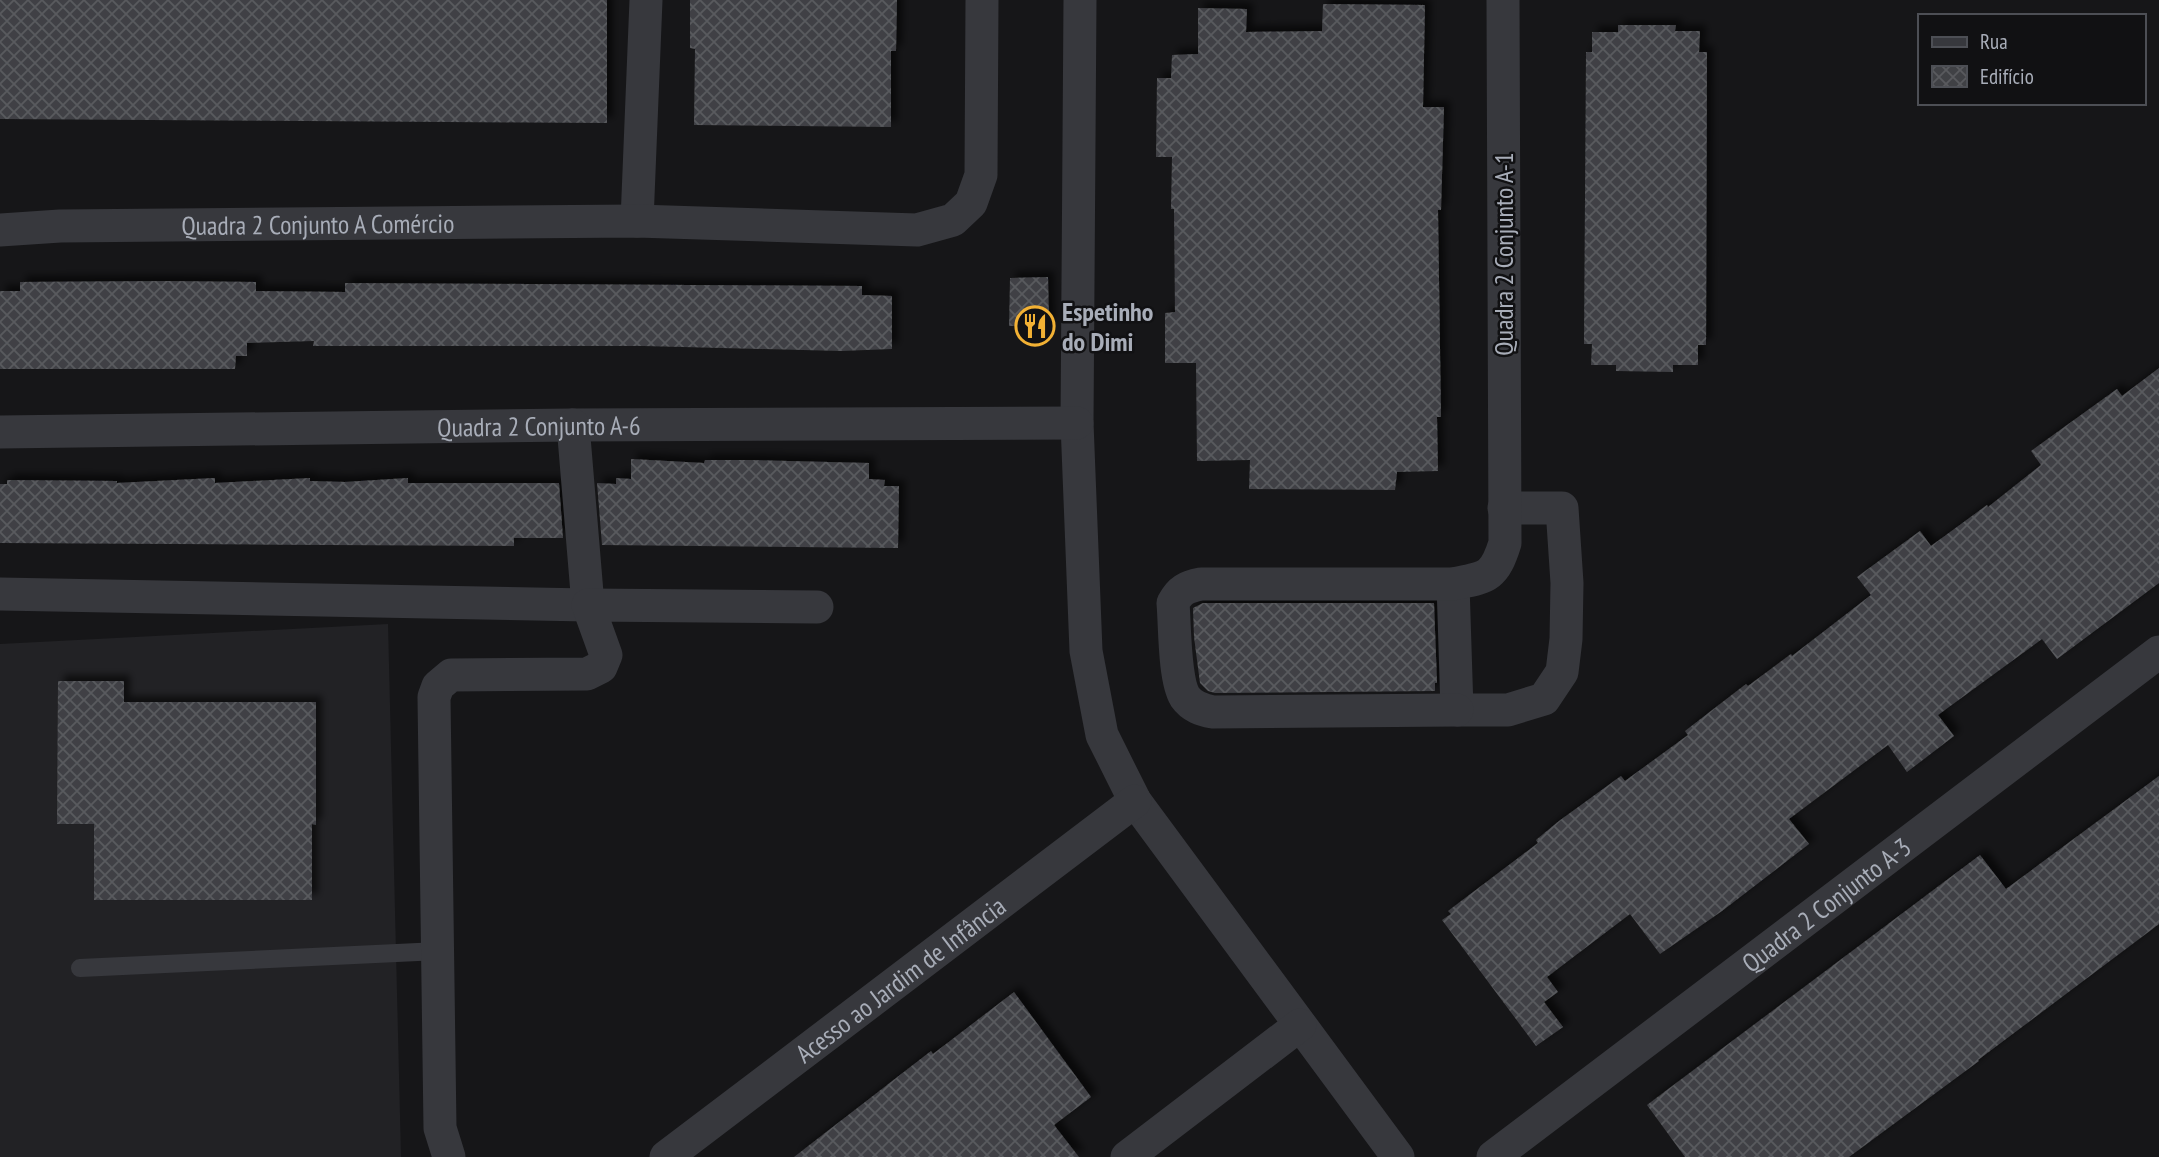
<svg xmlns="http://www.w3.org/2000/svg" width="2159" height="1157" font-family="'PT Sans Narrow',sans-serif">
	<style>
		.built { fill: #222225 }
		.building { fill: url(#building-cross-hatch); filter: url(#shadow) }
		.lines { fill: none; stroke-linecap: round; stroke-linejoin: round }
		.lane { stroke: #37383d; stroke-width: 18 }
		.street { stroke: #37383d; stroke-width: 33 }
		.labels { text-anchor: middle; dominant-baseline: central; stroke-width: 5; stroke-linejoin: round; paint-order: stroke }
		.street-label { font-size: 26px; fill: #a8adb8; stroke: #111113 }
		.poi-label { font-size: 26px; font-weight: bold; fill: #a8adb8; stroke: #111113; text-anchor: start }
	</style>
	<defs>
		<pattern id="building-cross-hatch" width="8" height="8" patternUnits="userSpaceOnUse" patternTransform="scale(1.75)"><rect width="8" height="8" fill="#404145"/><path d="M0 0l8 8M0 8l8-8" fill="none" stroke="#595a5e"/></pattern>
		<filter id="shadow"><feDropShadow dx="6" dy="-6" stdDeviation="3.5" flood-color="#0009"/></filter>
	</defs>
	<rect width="100%" height="100%" fill="#161618"/>
	<path class="built" d="M388,624L401,1157H0V644Z"/>
	<path class="building" d="M0,0H607V123L0,119Z
		M690,0H897L896,51H891V127L694,125L695,49L690,48Z
		M1323,4L1425,5L1423,107H1444L1441,210H1438L1441,417H1437L1438,471L1397,472L1395,490L1249,489L1250,460L1197,461L1196,363H1165V313L1175,312L1174,209H1171L1172,157H1156L1157,78H1171L1172,55L1198,54V8L1247,9L1246,32L1322,31Z
		M1618,25H1676L1675,31H1700L1699,52H1707L1706,345H1698V365H1673V372L1616,371V365H1591L1592,344H1584L1586,52H1592V32H1618Z
		M1048,277L1049,325L1009,326L1010,278Z
		M166,281L256,282V291L345,292V283L862,286V295L892,296V349L841,351L643,346H313L314,341L247,343V356H236L235,369H0V291H20V282Z
		M2159,368V583L2057,659L2042,639L1938,715L1954,736L1907,772L1888,745L1789,819L1809,844L1722,911L1660,954L1630,914L1547,977L1558,992L1544,1002L1563,1027L1536,1046L1442,920L1451,914L1448,911L1538,843L1536,840L1559,821L1621,776L1625,781L1688,735L1685,731L1746,684L1748,686L1791,654L1792,656L1871,595L1857,577L1920,531L1931,546L1987,505L1988,507L2041,465L2031,451L2117,389L2122,396Z
		M631,459L704,463L705,460H748L869,463V479L885,480L884,486H899L898,548L602,545L597,483L616,484V478L631,479Z
		M215,478V483L310,478V481L345,482L408,478V483H559L563,538H514V546L0,543V484H7V480L117,481V483Z
		M1203,603H1434L1437,683H1435V691L1215,693L1208,691L1200,683L1194,637L1193,608Z
		M58,681H124V702H316V825L312,824V900H94V824H57Z
		M2159,776V924L1978,1060L1979,1061L1849,1157H1685L1647,1105L1980,855L2006,889Z
		M1014,992L1091,1097L1054,1125L1079,1157H794L931,1051L933,1054Z"/>
	<g class="lines">
		<path class="lane" d="M80,968L439,951"/>
		<g class="street">
			<path d="M1080,0L1077,423L1086,651L1102,735L1135,801L1398,1157"/>
			<path d="M637,221L646,0"/>
			<path id="s1" d="M0,230L60,226L637,221L917,230L953,220L971,203L981,175L982,0"/>
			<path id="s2" d="M0,432L573,425L1077,423"/>
			<path d="M1453,584L1457,710H1508L1544,699L1562,672L1566,639L1567,583L1562,508H1504"/>
			<path d="M0,594L588,605L573,425"/>
			<path d="M1457,710L1213,712C1202,710 1192,707 1185,697C1174,679 1175,626 1173,603C1180,590 1186,587 1201,584H1453C1487,577 1494,578 1505,543L1503,0"/>
			<path d="M449,1157L440,1128L434,697L438,686L451,675L587,674L601,667L606,655L588,605L817,607"/>
			<path id="s3" d="M666,1157L1135,801"/>
			<path d="M1127,1157L1300,1025"/>
			<path id="s4" d="M1493,1157L2159,652"/>
		</g>
	</g>
	<defs>
		<g id="restaurant-ring" transform="scale(2.0125)"><circle r="9.5" fill="#111113" stroke="#f2b134" stroke-width="1.5"/><path d="M-5-6h1v4h1v-4h1v4h1v-4h1v5L-1.5 .5V6h-2V.5L-5-1ZM5-6V6H3V1.5H1.5Q1.5-4 5-6Z" fill="#f2b134"/></g>
	</defs>
	<g fill-rule="evenodd">
		<use href="#restaurant-ring" x="1035" y="326"/>
	</g>
	<g class="labels">
		<g class="street-label">
			<text stroke="none"><textPath href="#s1" startOffset="318">Quadra 2 Conjunto A Comércio</textPath></text>
			<text transform="translate(1503 254) rotate(-90)">Quadra 2 Conjunto A-1</text>
			<text stroke="none"><textPath href="#s2" startOffset="539">Quadra 2 Conjunto A-6</textPath></text>
			<text stroke="none"><textPath href="#s4" startOffset="418">Quadra 2 Conjunto A-3</textPath></text>
			<text stroke="none"><textPath href="#s3" startOffset="294">Acesso ao Jardim de Infância</textPath></text>
		</g>
		<g class="poi-label">
			<text x="1062" y="311">Espetinho<tspan x="1062" dy="30">do Dimi</tspan></text>
		</g>
	</g>
	<rect x="1918" y="14" width="228" height="91" fill="#111113" stroke="#4d4f55" stroke-width="2"/>
	<rect x="1932" y="37" width="35" height="10" fill="#37383d" stroke="#4d4f55" stroke-width="2"/>
	<text x="1980" y="49" font-size="21" fill="#a8adb8">Rua</text>
	<rect x="1932" y="66" width="35" height="21" fill="url(#building-cross-hatch)" stroke="#4d4f55" stroke-width="2"/>
	<text x="1980" y="84" font-size="21" fill="#a8adb8">Edifício</text>
</svg>
